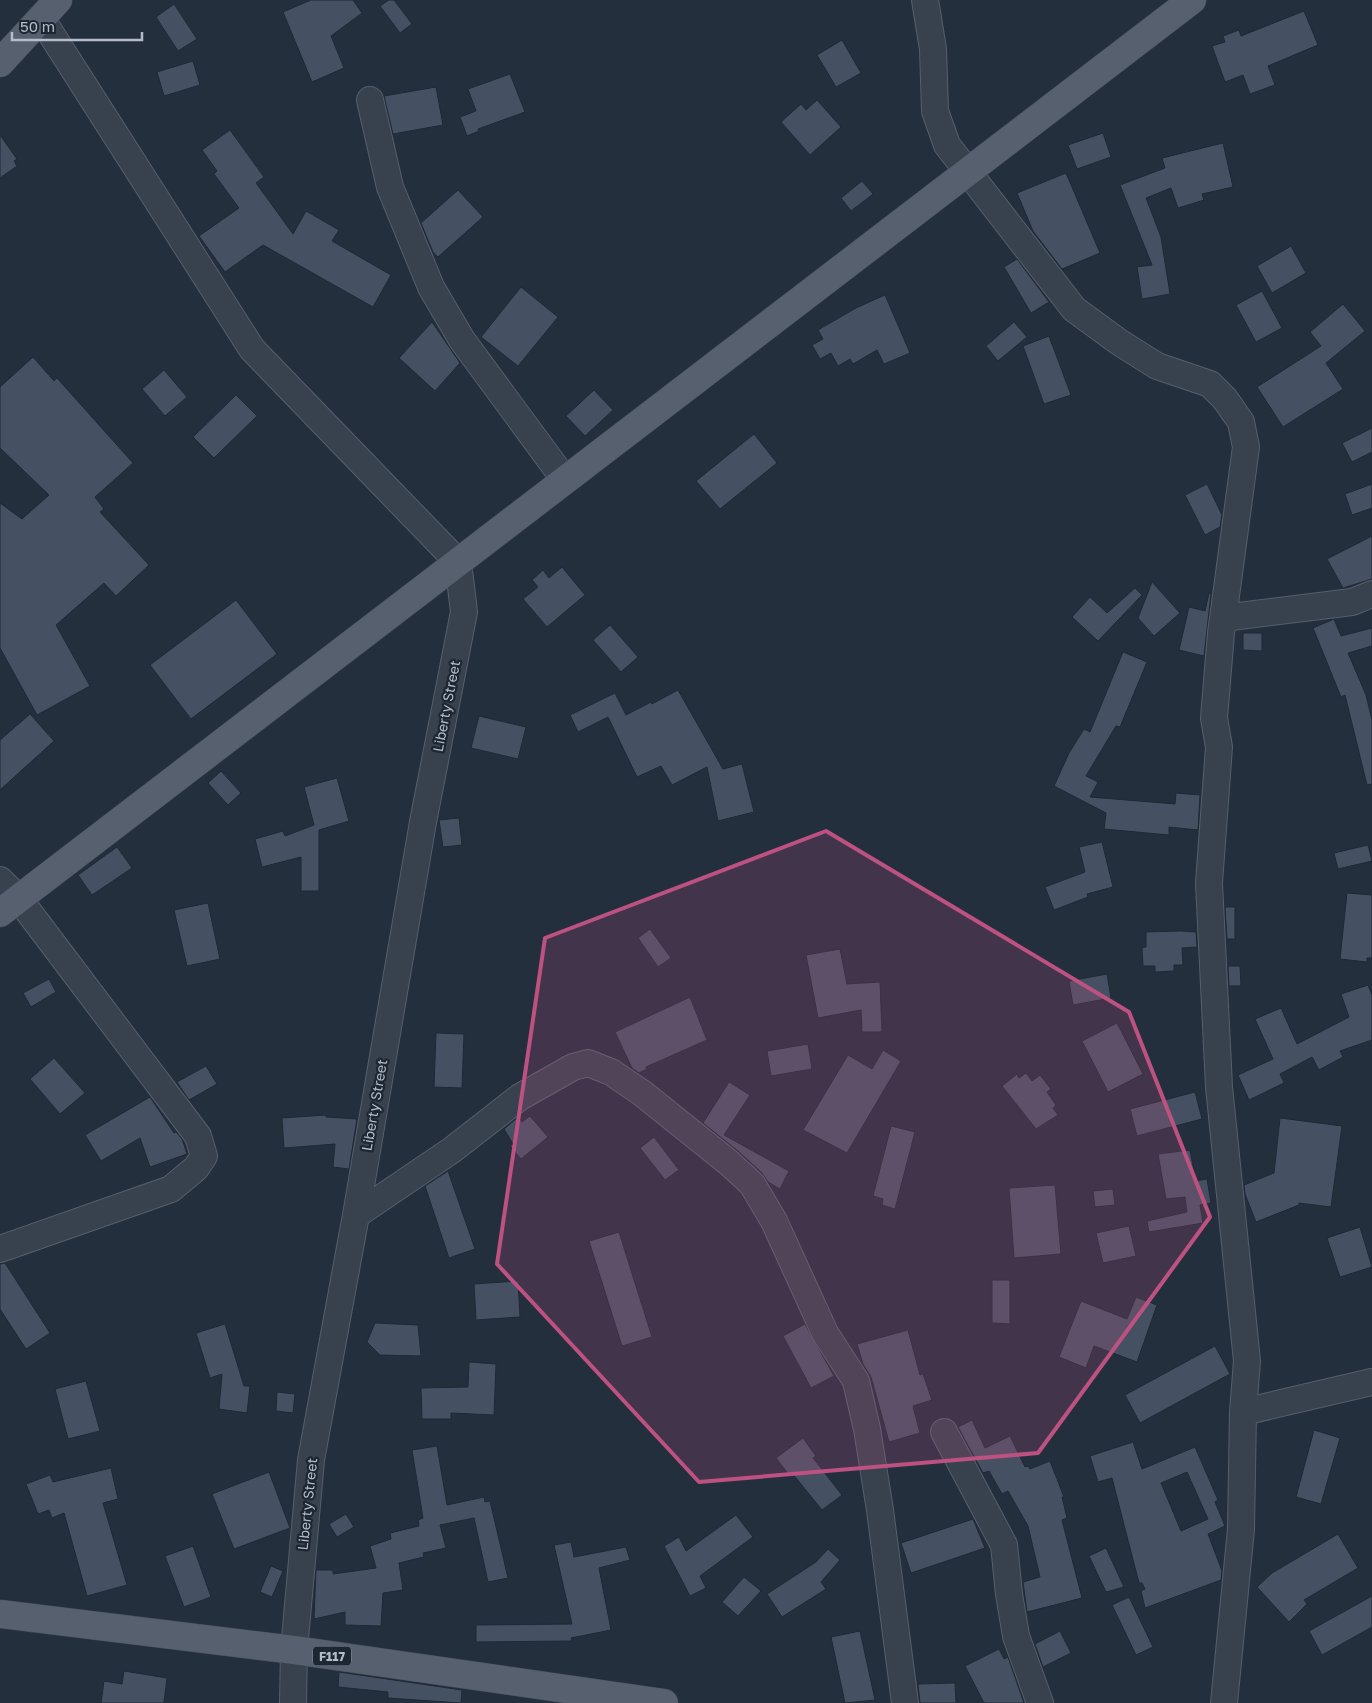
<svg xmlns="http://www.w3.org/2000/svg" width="1372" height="1703" font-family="'Golos Text',sans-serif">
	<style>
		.building { fill: #455162; stroke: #1f2835; fill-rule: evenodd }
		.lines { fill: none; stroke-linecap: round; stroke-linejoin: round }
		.minor-casing { stroke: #565f6c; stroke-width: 28 }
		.major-casing { stroke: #414a57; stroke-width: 29 }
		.minor { stroke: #38414e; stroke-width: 26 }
		.major { stroke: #56606e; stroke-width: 28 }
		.marked { fill: #bd5182; fill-opacity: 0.2; stroke: #bd5182; stroke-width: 4; stroke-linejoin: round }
		.labels { text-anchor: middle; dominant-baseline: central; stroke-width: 4.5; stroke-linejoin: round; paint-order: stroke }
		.shield { fill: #1d2633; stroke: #878f9c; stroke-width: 1 }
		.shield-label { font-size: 12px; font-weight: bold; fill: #b4bcc9 }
		.street-label { font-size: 14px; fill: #b4bcc9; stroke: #1d2633 }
	</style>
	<rect width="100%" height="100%" fill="#242f3e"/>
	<path class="building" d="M311,0H353L362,13L331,36L344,68L312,82L283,12Z
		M389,0H394L412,24L400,33L380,6Z
		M174,4L197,39L178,51L156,17Z
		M1304,11L1318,45L1268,66L1275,85L1250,94L1243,75L1225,82L1212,46L1225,42L1223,36L1239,30L1241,36Z
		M842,40L861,73L836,87L817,55Z
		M193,61L200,85L164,96L157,72Z
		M510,74L525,112L478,129L479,131L467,136L460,117L476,111L468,89Z
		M436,87L443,125L393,134L384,96Z
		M817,100L841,127L810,155L781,122L801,104L806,110Z
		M230,130L264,177L256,183L293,234L306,211L339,230L332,241L391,275L373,307L263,245L225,272L199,236L239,208L214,174L217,171L202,150Z
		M1103,133L1111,157L1077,169L1068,145Z
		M0,135L17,159L14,161L17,166L0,178Z
		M1223,143L1233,187L1202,194L1204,200L1178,208L1171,188L1146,198L1161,237L1170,294L1142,299L1137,267L1152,265L1120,185L1165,168L1162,158Z
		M1066,173L1100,253L1062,269L1033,231L1017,193Z
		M862,181L873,194L851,211L841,198Z
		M458,190L483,217L438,257L433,252L421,223Z
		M1291,246L1306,273L1272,293L1257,266Z
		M1017,259L1049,302L1031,313L1004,267Z
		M521,287L558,317L518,366L481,337Z
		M1262,291L1282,328L1256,342L1236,305Z
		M885,295L910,353L884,364L877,350L853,364L850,359L838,366L831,353L820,359L812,345L823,339L818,330L856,308Z
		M1343,304L1365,331L1326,363L1343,389L1283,427L1257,387L1321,346L1310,332Z
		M432,322L460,363L435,391L399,358Z
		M1014,322L1027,337L998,361L986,346Z
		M1049,336L1071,395L1044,404L1023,346Z
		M33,357L54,381L57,378L133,463L95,497L104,509L100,512L149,565L116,596L104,583L56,625L90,686L37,715L0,648V503L22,519L49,495L0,448V387Z
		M164,370L187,397L165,416L142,389Z
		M594,390L613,410L585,436L566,416Z
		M236,395L257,416L214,458L193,437Z
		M1372,428V452L1352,462L1342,443Z
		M754,434L777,463L720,509L696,481Z
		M1207,484L1222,515L1220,527L1205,535L1185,495Z
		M1372,484V508L1352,515L1345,494Z
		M1372,536V579L1343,588L1327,559Z
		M562,567L585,595L547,627L523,599L538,587L532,580L543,570L549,578Z
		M1152,582L1180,613L1154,636L1138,618Z
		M1135,588L1142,595L1098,641L1072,617L1090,597L1107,613Z
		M1209,593L1211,594L1204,656L1179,650L1189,607L1205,611Z
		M236,600L277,654L191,719L150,665Z
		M1334,619L1341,636L1372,628V646L1348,653L1366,695L1372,720V784L1367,785L1345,695L1341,697L1313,628Z
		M610,625L638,657L621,672L593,640Z
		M1243,633H1262V651L1243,650Z
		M1123,652L1147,662L1120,727L1116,726L1086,776L1098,782L1090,797L1175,804L1176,793L1200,795L1198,830L1169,827V835L1104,829L1106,813L1054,786L1069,753L1084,729L1090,732Z
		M678,690L723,769L742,764L754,812L718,821L707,767L672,785L661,766L637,777L608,717L578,732L570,715L615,693L626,715L651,702L652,704Z
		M30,714L54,741L0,790V740Z
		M479,716L526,727L518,759L471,748Z
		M221,771L241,793L228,805L208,783Z
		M337,778L349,821L319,830V891H301V857L262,867L255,839L283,831L285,836L314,825L304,787Z
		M459,818L462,845L443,847L439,820Z
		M1102,842L1113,887L1087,894L1088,897L1054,910L1045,887L1085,872L1079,847Z
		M1368,845L1372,861L1338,869L1334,853Z
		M117,847L132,868L92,895L78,875Z
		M1347,893L1372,895V958H1367V962L1340,959Z
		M208,903L220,959L187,966L174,910Z
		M1225,907H1235V939H1227Z
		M650,929L671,958L658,967L638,938Z
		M1181,931L1196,932L1197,947L1182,948L1183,965H1174V971L1155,972V966H1143L1142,948L1146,947V932Z
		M840,949L847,984L880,982L882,1032H862L861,1010L818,1018L806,955Z
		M1228,966H1240L1241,986H1229Z
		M1107,974L1111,998L1073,1005L1069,981Z
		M49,979L56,992L31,1007L23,993Z
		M1368,985L1372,995V1040L1340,1051L1343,1057L1319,1070L1312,1057L1280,1074L1284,1083L1249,1100L1238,1075L1273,1059L1255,1019L1281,1008L1297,1044L1349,1017L1341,994Z
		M690,997L707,1040L646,1067L647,1069L639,1073L632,1068L615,1032Z
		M1117,1023L1143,1074L1108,1092L1082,1041Z
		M436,1033L464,1034L462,1088L434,1087Z
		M808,1044L812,1069L771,1076L767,1051Z
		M883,1050L901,1061L847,1153L803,1130L848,1055L872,1069Z
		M54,1058L85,1093L60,1114L30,1079Z
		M206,1066L217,1084L189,1100L177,1082Z
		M1026,1073L1032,1081L1040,1075L1051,1089L1047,1092L1056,1105L1053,1108L1058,1115L1036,1129L1002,1086L1017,1074L1019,1078Z
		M729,1082L750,1095L724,1135L789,1171L780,1189L768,1182L762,1173L738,1151L703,1123Z
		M1195,1092L1202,1119L1137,1136L1130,1109Z
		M150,1097L174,1133L176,1132L182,1139L187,1154L150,1167L140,1138L101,1161L85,1135Z
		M326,1115V1117L357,1119L349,1169L333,1167L335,1144L284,1148L282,1118Z
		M530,1116L548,1137L521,1159L510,1146L513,1144L504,1129L518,1117L522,1122Z
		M1280,1118L1342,1126L1331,1207L1299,1203V1205L1256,1222L1245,1194L1244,1185L1274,1173Z
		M891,1126L915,1132L895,1209L882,1205L883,1199L873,1196Z
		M654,1137L679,1170L665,1180L640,1148Z
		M1190,1150L1196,1181L1207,1179L1211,1203L1200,1205L1203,1223L1149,1232L1147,1221L1187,1212L1185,1197L1166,1199L1158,1154Z
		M448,1171L475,1249L449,1258L425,1186Z
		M1055,1185L1061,1254L1014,1258L1009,1188Z
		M1113,1189L1115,1205L1095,1207L1093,1191Z
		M1129,1226L1136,1256L1103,1263L1096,1233Z
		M1360,1227L1372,1267L1340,1277L1327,1238Z
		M619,1232L652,1337L622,1346L589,1241Z
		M5,1263L50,1333L26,1349L0,1309V1264Z
		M992,1280H1010V1324L992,1323Z
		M518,1281L520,1317L476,1320L474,1284Z
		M1136,1297L1157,1305L1137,1362L1094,1346L1086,1368L1059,1357L1081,1301L1127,1319Z
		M375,1323L418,1325L421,1356L380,1355L367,1342Z
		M225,1324L244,1386H250L247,1413L219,1409L222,1374L210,1378L196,1333Z
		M805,1324L834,1376L811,1388L783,1336Z
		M908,1330L920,1375L923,1374L932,1400L913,1406L920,1433L889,1442L871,1377L863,1364L857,1344Z
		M1215,1346L1230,1374L1140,1423L1125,1395Z
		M469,1362L496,1364L494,1415L451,1413V1419H422L421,1388L468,1387Z
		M86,1381L100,1431L68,1439L55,1389Z
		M277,1392L295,1394L293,1413L276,1411Z
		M972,1420L985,1448L1010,1436L1025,1467L1028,1466L1030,1469L1050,1461L1064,1497H1062L1067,1518L1062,1520L1082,1598L1027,1612L1023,1582L1040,1577L1028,1526L1008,1491L1002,1494L989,1471L983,1473L958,1427Z
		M1314,1430L1340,1438L1321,1504L1296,1497Z
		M803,1438L816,1456L813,1458L842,1495L822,1510L792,1473L789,1475L776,1458Z
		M1133,1442L1142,1469L1195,1447L1218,1500L1215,1502L1225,1526L1208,1534L1222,1571L1221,1580L1145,1608L1141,1591L1145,1589L1142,1583H1139L1112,1478L1098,1482L1090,1456ZM1187,1472L1208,1519L1181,1531L1161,1483Z
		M437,1446L447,1505L484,1497L485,1502L490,1501L508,1578L488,1582L474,1518L440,1525L446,1548L423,1553L424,1557L399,1563L403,1590L383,1593L381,1626L345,1625V1612L314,1619L316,1570H333V1574L376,1568L370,1546L391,1539L390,1533L419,1526L418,1520L423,1518L412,1450Z
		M111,1468L118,1499L103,1503L127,1585L87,1596L64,1513L52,1518L49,1510L38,1514L26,1484L50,1475L53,1482Z
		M269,1472L290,1528L234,1549L212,1494Z
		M346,1514L354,1527L337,1537L329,1524Z
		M736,1515L753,1537L700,1576L706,1588L690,1596L664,1546L679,1537L686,1551Z
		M973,1519L985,1548L911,1573L901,1543Z
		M1338,1534L1358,1568L1304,1600L1307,1604L1289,1622L1257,1587L1272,1573Z
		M571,1542L574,1557L626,1547L630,1560L599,1568L611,1630L571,1638L572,1641L476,1642V1625L572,1624L554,1545Z
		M193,1546L211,1597L184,1607L165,1556Z
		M1106,1548L1124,1587L1106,1592L1089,1556Z
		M828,1549L840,1560L821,1582L826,1589L782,1617L767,1594L816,1562Z
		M271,1566L283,1571L272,1597L260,1592Z
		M744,1577L761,1591L738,1616L722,1602Z
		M1372,1596V1627L1322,1655L1309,1631Z
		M1129,1597L1153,1647L1136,1655L1112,1605Z
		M860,1631L875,1700L845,1703L831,1637Z
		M1060,1631L1071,1653L1043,1667L1035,1644Z
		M999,1649L1004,1659L1008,1657L1024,1703H984L965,1666Z
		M124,1671L167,1678L164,1703H101L104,1681L122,1684Z
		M339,1672L462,1690L461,1703L388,1698V1692L338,1687Z
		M955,1683L956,1703H920L918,1684Z"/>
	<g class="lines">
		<g class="minor-casing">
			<path id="minor" d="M925,0L933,49L935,111L947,145L1074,309L1119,342L1157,366L1210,384L1225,399L1241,422L1246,447L1221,633L1214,718L1219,747L1209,883L1219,1087L1247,1361L1243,1412L1241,1529L1224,1703
				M41,18L252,349L458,562L464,612L423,822L356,1215L311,1460L294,1650L293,1703
				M370,100L390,187L431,287L462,340L565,480
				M1223,618L1352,602L1372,594
				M0,880L19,899L198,1136L204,1156L196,1168L171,1189L0,1249
				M356,1215L452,1150L520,1097L573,1067L588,1063L611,1072L642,1093L728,1162L752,1184L774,1221L825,1333L856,1381L867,1429L880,1510L905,1703
				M1243,1412L1372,1382
				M944,1432L1004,1545L1009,1594L1016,1636L1040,1703"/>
		</g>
		<g class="major-casing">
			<path id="major" d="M0,63L58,0
				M0,913L1192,0
				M0,1614L294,1650L664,1703"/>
		</g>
		<use href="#minor" class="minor"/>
		<use href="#major" class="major"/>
	</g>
	<path class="marked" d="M826,831L1129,1012L1210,1217L1038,1453L699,1482L497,1264L545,938Z"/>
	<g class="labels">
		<rect class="shield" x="313" y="1646.5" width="38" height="19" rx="4"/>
		<g class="shield-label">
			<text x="332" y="1656">F117</text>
		</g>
		<g class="street-label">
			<text transform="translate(446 706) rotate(-79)">Liberty Street</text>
			<text transform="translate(374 1105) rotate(-80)">Liberty Street</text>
			<text transform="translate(307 1504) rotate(-84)">Liberty Street</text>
		</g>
	</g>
	<path d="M12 32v8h130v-8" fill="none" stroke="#b4bcc9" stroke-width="2.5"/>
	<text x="20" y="32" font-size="15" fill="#b4bcc9" stroke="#1d2633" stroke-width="4" paint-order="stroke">50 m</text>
</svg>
